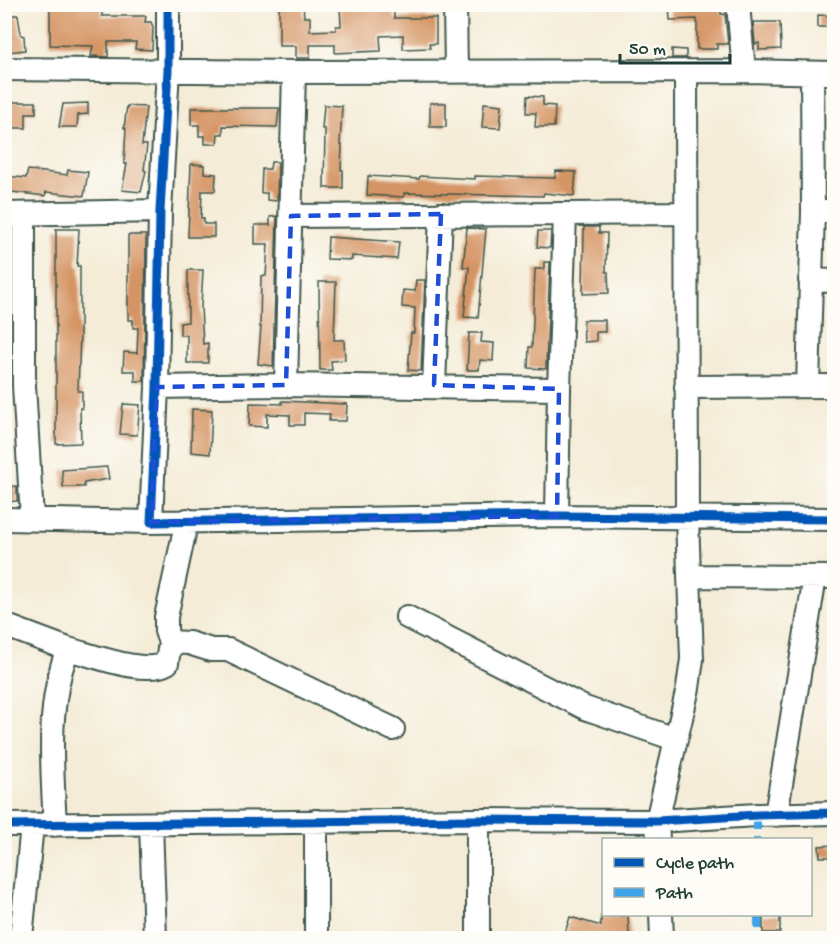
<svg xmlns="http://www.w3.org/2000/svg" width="839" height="943" font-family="'Gochi Hand',sans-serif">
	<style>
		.building { fill: #d59464 }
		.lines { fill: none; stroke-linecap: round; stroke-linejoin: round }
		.minor-casing { stroke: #3f574c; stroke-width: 26 }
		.minor { stroke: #fff; stroke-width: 22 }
		.quiet { stroke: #3da4eb; stroke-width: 8; stroke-dasharray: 15 8; stroke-linecap: butt }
		.cycleway-casing { stroke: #fdfcf7; stroke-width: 13 }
		.cycleway { stroke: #0057b8; stroke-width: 9 }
		.marked { fill: none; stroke: #1d4ed8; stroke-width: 4.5; stroke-dasharray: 12 8; stroke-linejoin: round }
	</style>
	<rect width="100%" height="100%" fill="#fdfcf7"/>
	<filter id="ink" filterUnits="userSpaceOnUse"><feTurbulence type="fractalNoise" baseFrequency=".0167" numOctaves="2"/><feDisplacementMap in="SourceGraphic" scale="12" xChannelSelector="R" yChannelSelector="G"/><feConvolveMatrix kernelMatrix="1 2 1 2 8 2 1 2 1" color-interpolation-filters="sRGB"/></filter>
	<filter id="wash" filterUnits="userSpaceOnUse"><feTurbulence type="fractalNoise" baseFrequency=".008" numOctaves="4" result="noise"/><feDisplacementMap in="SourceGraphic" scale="24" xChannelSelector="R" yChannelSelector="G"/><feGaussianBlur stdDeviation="1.35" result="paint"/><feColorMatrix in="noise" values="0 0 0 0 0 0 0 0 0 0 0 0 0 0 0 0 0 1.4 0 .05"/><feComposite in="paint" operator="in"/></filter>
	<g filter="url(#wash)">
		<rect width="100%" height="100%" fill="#f4ecd7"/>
		<g id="blocks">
			<path class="building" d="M50,4H102V16H146L145,22H151L153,27L152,50L135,49L136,42H108V57L91,56L93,46L50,45Z
				M279,4H303L304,17H310V31L336,30V26H341L340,7L355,6V4H394V18H436V44H429L430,48L403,49V35L380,36L381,51L335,53V45H310V58H296V46H279Z
				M669,4H720L721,14H725L728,44H717V49H697V19L670,20Z
				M4,15H18L21,35L24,36L25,50L9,52L8,46L4,47Z
				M818,15L834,16V27H818Z
				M753,22H780L781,49L759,50V43L755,44Z
				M672,49L686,50V58H672Z
				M527,96L543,97V105L555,106L554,127H535L536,113H526Z
				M4,102H36V113H26V128H6L8,114H4Z
				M88,103V114L78,115L77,127H59L63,104Z
				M430,103H446V127H430Z
				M484,103L502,105L500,128L482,127Z
				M324,105L342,106L340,145H342L341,170H343V188H324L325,129H322Z
				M127,106L146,107L142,145H147L144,170L146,171L141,192L122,190L127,164H124L126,128H124Z
				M191,108H279L277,127L223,126V134H218L217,144H205V136H199V125H191Z
				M271,162H278L277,201L267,200V193H261L262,169H270Z
				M191,164L204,165V173L216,174L215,191H202L201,218H204V224H214V237H188Z
				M28,170L67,175L68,170L88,172L84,196L46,192L45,196L4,191V176L26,178Z
				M556,171L576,172L574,196L544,193L543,196L404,193V197L367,195L368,176L419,179L420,176L475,179V176L555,178Z
				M277,216L273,366L258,364L261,327H260L261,276H266L268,244H255V225H270V217Z
				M584,227H599V233H607L606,272H608L609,293L583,294Z
				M467,228L486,229L478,318L464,317L469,267H463Z
				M56,229H79L77,266H80V334L78,391H82V408H80L81,443L56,444Z
				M538,231H551L550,248L537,247Z
				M128,235H146L144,381H135V371H123L124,352L137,353L138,328H133V320H128Z
				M328,237L399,242L397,259L352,256V260L327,259Z
				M544,262H550L546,369L528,368L529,347H532L535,269H544Z
				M188,270H203L201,307L203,344L208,343V363H187V335H180V323L188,322Z
				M416,280H425L421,371L408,370L411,333H414L415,308L402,307L403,290L415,291Z
				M319,282H336L334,340H344L345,360L331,361L332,370H320Z
				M583,320H605V332H596V341L584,342Z
				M469,333H482L481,342L494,343L493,361L480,360L479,370H467Z
				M282,401L347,404L346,421H329L330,414L304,413V425H290V415L267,414V427L249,426L250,403L282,404Z
				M123,404L140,405L137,435L120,434Z
				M192,409L212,410L210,454L191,452Z
				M107,467L109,479L84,483V487H63L62,470Z
				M17,486V501L4,502V487Z
				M834,845V857H820L819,846Z
				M763,915H780V933H763Z
				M601,916H628L629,934L633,935V939H563L570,917L601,926Z"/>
		</g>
	</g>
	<g filter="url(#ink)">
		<use href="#blocks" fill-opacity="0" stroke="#3f574c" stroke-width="1.5"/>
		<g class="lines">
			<g class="minor-casing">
				<path id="minor" d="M168,4V70L160,211L157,387L151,522L557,516L834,519
					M455,4L456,71
					M738,4L744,71
					M4,69L294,72L744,71L834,73
					M813,211H834
					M4,214L160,211
					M24,214V386L32,518
					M291,216L685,213
					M810,280L834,281
					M286,385L294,72
					M434,385L441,214
					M808,386L813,211L812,73
					M157,387L286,385L559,389
					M686,387L834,386
					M557,516L559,389L565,214
					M4,519L151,522
					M690,576L834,577
					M407,617L585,708L675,739
					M4,625L68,649C46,704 52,767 55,825
					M170,642L189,643L211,650H228L393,729
					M68,649C92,655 145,676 167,663L170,642L166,631V617L187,520
					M776,815L815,577
					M151,824L155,938
					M4,825L478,820L657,821L757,815L834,813
					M658,840L657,821L688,688L692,659L687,518L686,71
					M661,914L662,938
					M21,938L32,825
					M316,938V821
					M478,938V820"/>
			</g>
			<use href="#minor" class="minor"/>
			<path class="quiet" d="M757,815V840
				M758,914V938
				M833,938L834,925"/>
			<g class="cycleway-casing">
				<path id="cycleway" d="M168,4V70L160,211L157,387L151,522L557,516L834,519
					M4,825L478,820L657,821L757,815L834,813"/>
			</g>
			<use href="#cycleway" class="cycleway"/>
		</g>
	</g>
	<path class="marked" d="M441,214L434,385L559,389L557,516L151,522L157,387L286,385L291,216Z"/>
	<rect width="839" height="943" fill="none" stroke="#fdfcf7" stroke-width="24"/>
	<rect x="602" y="838" width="210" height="78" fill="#fdfcf7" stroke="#a4b0a9" stroke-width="1.5"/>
	<rect x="614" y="858" width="30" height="9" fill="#0057b8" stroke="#a4b0a9" stroke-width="1.5"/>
	<text x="656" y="868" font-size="18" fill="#1f3d34">Cycle path</text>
	<rect x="614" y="888" width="30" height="9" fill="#3da4eb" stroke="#a4b0a9" stroke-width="1.5"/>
	<text x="656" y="898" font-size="18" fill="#1f3d34">Path</text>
	<path d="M620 54v9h110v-9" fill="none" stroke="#1f3d34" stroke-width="3"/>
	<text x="629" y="54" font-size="18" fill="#1f3d34" stroke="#fdfcf7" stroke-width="4.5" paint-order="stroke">50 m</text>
</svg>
